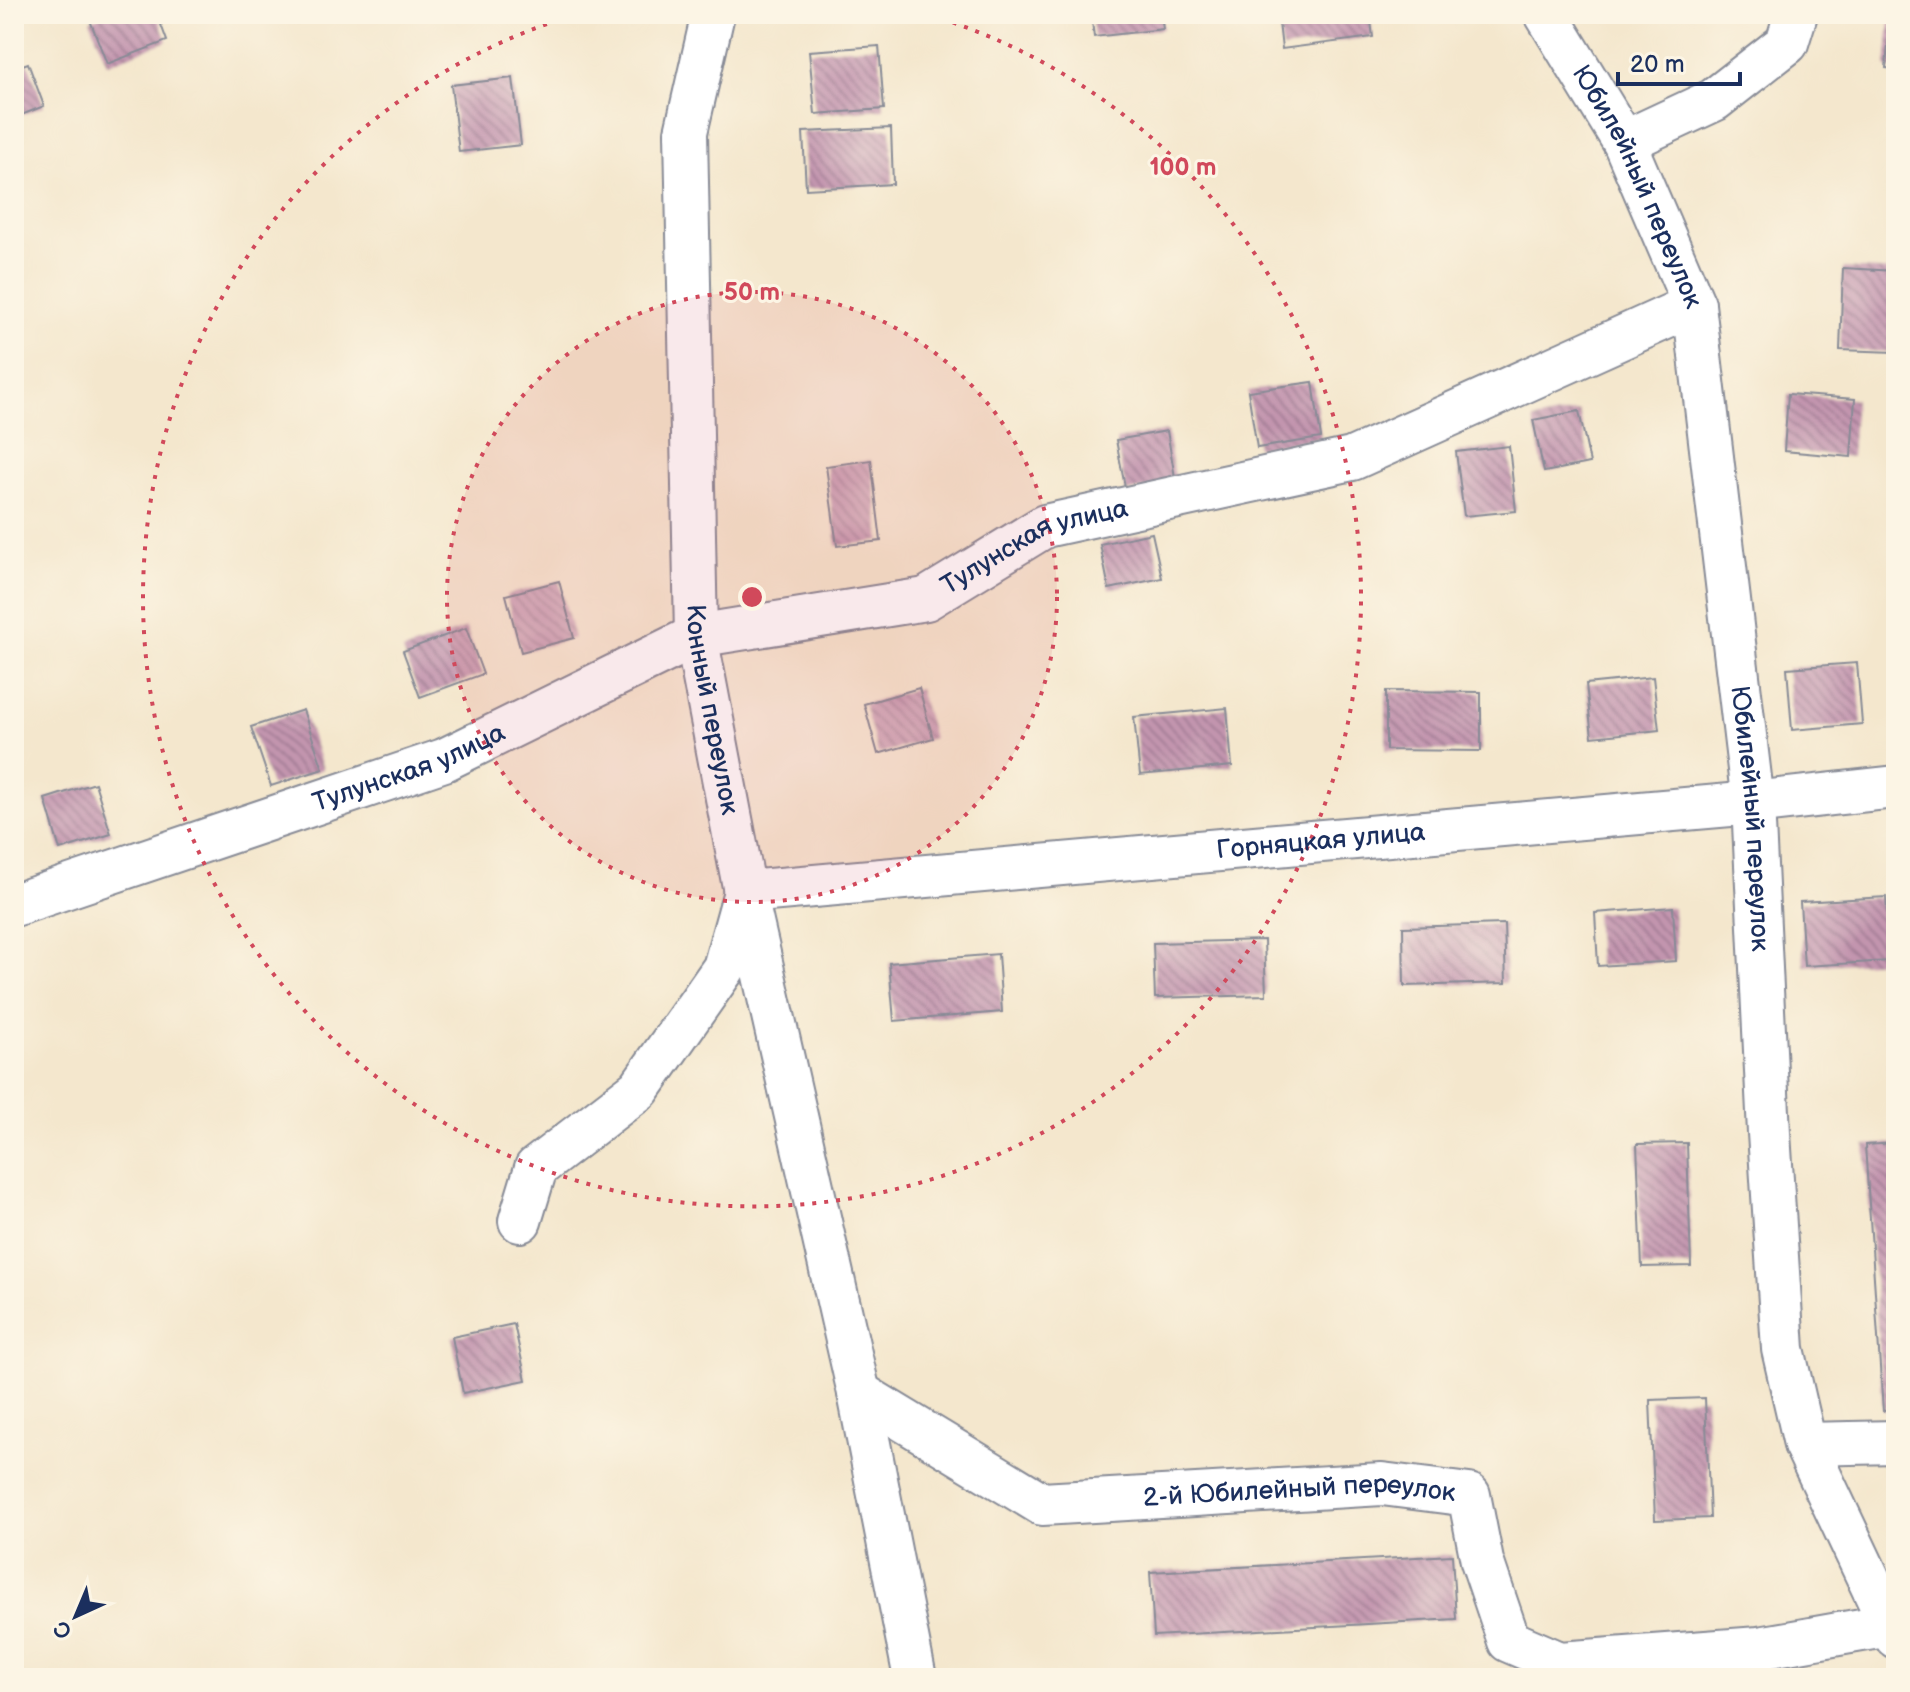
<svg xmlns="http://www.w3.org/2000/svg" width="1910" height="1692" font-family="'Balsamiq Sans',sans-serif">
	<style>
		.building { fill: url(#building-back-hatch) }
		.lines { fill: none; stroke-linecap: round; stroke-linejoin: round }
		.minor-casing { stroke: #888b96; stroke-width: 46 }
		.minor { stroke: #fff; stroke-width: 42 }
		.ring { fill: none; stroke: #d1495b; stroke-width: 4; stroke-dasharray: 4 8 }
		.labels { text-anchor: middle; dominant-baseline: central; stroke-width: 6; stroke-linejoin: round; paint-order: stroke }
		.street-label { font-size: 26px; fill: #1b2f5e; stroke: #fcf5e5 }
		.centre { fill: #d1495b; stroke: #fcf5e5; stroke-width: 4 }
		.ring-label { font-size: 24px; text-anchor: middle; font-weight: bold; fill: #d1495b; stroke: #fcf5e5; stroke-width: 6; stroke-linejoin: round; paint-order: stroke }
	</style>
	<defs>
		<pattern id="building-back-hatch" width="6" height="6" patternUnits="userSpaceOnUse" patternTransform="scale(2)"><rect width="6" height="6" fill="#c395af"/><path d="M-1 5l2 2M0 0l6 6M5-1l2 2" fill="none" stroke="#9e7a92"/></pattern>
	</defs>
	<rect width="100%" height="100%" fill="#fcf5e5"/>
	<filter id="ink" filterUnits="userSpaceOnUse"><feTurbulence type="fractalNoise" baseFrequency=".0125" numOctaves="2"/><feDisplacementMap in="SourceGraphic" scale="16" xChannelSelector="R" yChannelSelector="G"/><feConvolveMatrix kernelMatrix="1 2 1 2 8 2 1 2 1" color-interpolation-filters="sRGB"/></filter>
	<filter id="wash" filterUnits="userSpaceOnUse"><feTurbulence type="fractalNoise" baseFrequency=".006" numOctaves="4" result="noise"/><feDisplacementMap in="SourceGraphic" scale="32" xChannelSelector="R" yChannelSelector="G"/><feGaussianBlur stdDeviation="1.8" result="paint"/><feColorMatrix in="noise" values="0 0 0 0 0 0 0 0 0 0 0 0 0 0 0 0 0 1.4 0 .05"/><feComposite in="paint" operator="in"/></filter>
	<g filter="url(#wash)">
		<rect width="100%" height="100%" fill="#f4e7cd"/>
		<g id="blocks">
			<path class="building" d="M106,14H157L167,41L107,64L90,20Z
				M1091,14H1161L1163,29L1094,37Z
				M1278,14H1370L1373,37L1282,49Z
				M1890,20L1896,21V69L1886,68Z
				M879,46L884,109L815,114L809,51Z
				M28,63L44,106L14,118V68Z
				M513,78L521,145L459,152L451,85Z
				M891,128L893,184L806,189L803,132Z
				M1843,268L1896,271L1895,352L1840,350Z
				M1313,382L1321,438L1257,448L1248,391Z
				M1788,394L1855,399L1851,457L1784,451Z
				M1579,411L1590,463L1544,472L1533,420Z
				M1167,431L1176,483L1126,492L1116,440Z
				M1509,446L1516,511L1464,516L1456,452Z
				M871,460L881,541L837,546L826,466Z
				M1152,533L1162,578L1109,589L1100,544Z
				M559,581L574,638L521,652L506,595Z
				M466,628L483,674L420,697L403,651Z
				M1857,663L1862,724L1792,730L1787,668Z
				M1653,677L1659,730L1592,737L1586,684Z
				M919,688L933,738L878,754L864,704Z
				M1386,691L1481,692V751L1386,750Z
				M1227,708L1232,766L1140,775L1134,717Z
				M303,710L323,769L271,786L251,727Z
				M95,783L111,834L60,850L45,799Z
				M1886,897L1890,961L1804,966L1800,902Z
				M1673,907L1676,961L1598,966L1595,913Z
				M1504,924L1506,983L1404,986L1403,927Z
				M1264,940L1266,995L1155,998L1153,943Z
				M998,954L1002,1012L894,1021L889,963Z
				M1687,1143L1691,1266L1642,1267L1637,1144Z
				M1896,1143V1410L1883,1411L1865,1145Z
				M514,1324L526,1380L463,1393L452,1337Z
				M1705,1398L1710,1518L1655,1520L1650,1400Z
				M1452,1555L1456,1619L1154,1636L1150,1572Z"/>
		</g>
	</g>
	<g filter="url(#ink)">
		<use href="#blocks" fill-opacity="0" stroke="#888b96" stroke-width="2"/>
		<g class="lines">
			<g class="minor-casing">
				<g id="minor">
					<path id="s1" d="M713,14L686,132L696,636L745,892L859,1393L915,1678"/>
					<path id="s2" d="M1546,14L1624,142L1694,305L1753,803L1769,1133L1783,1349L1805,1444L1896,1637"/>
					<path d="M1624,142L1714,100L1787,43L1796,14"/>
					<path id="s3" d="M14,905L444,760L696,636L926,599L1045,526L1352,459L1694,305"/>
					<path id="s4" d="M520,1221L536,1168L639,1089L724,968L745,892L1753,803L1896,787"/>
					<path id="s5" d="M859,1393L1042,1504L1382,1484L1469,1495L1482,1561L1509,1641L1560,1663L1759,1648L1890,1625"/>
					<path d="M1805,1444L1896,1442"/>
				</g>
			</g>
			<use href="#minor" class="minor"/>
		</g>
	</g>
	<circle cx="752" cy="597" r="305" fill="#d1495b" fill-opacity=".12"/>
	<g class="ring">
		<circle cx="752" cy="597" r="305"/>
		<path d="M930 15A609 609 0 1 1 574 15"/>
	</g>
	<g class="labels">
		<g class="street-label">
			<text stroke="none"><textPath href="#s2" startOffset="196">Юбилейный переулок</textPath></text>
			<text stroke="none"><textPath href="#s3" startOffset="1090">Тулунская улица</textPath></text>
			<text stroke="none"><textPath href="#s1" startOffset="700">Конный переулок</textPath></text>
			<text stroke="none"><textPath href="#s3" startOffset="418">Тулунская улица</textPath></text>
			<text stroke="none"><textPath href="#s2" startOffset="844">Юбилейный переулок</textPath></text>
			<text stroke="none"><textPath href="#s4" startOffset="990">Горняцкая улица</textPath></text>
			<text stroke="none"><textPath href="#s5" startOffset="472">2-й Юбилейный переулок</textPath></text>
		</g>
	</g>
	<circle cx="752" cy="597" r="12" class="centre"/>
	<g class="ring-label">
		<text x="1183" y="175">100 m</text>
		<text x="752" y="300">50 m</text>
	</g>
	<rect width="1910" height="1692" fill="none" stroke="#fcf5e5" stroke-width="48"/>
	<g transform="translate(76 1616) rotate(224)" stroke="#fcf5e5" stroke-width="6" paint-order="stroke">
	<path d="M0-6L14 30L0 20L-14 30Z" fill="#1b2f5e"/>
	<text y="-12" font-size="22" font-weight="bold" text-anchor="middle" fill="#1b2f5e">С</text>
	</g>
	<path d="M1618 72v12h122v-12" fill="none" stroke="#1b2f5e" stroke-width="4"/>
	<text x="1630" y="72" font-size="24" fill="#1b2f5e" stroke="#fcf5e5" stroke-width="6" paint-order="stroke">20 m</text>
</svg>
